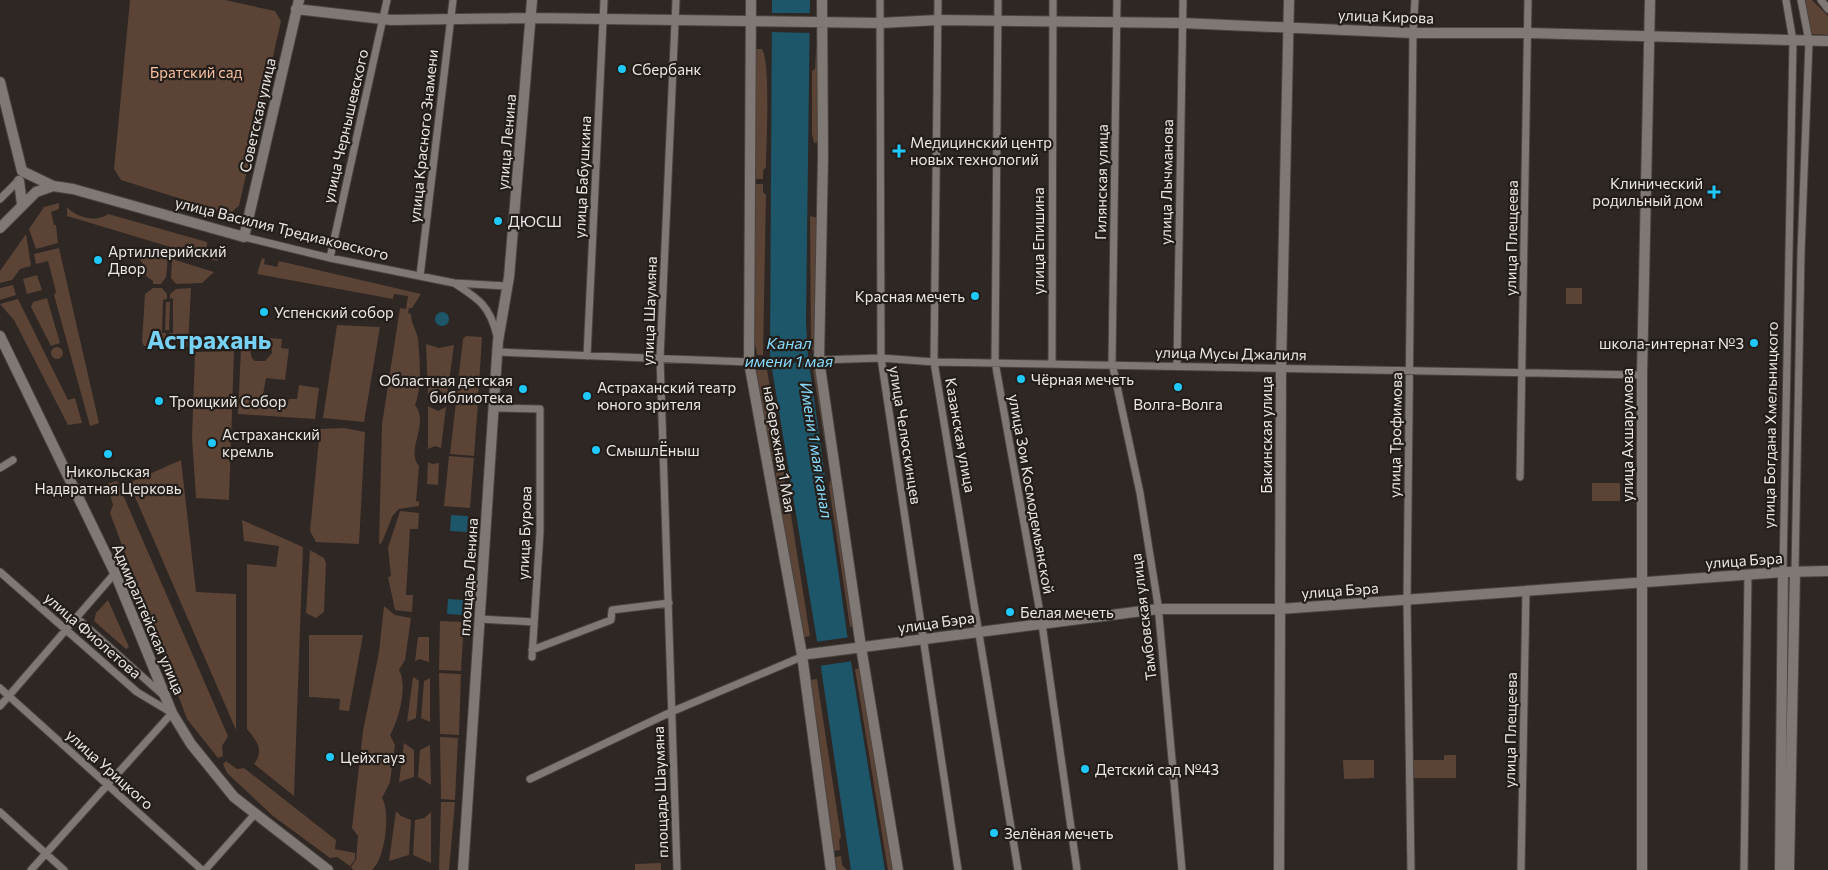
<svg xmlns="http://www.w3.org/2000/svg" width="1828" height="870" font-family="Commissioner,sans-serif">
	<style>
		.green { fill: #5b4335 }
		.water { fill: #1d5569 }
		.pier { fill: #2e2724 }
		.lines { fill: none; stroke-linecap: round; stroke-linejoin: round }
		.street-casing { stroke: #494441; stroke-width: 9 }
		.secondary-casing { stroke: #494441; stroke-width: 12 }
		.street { stroke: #807874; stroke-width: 7 }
		.secondary { stroke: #807874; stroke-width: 10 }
		.poi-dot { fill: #1fc9fd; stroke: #241e1a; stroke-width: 2 }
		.labels { text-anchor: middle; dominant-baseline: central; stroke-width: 4.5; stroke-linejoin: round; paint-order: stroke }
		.street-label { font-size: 15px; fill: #ebe7e4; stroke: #241e1a }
		.poi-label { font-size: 15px; fill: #ebe7e4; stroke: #241e1a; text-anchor: start }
		.park-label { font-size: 15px; fill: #f7c0a0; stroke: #241e1a }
		.water-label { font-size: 16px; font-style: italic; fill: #86dcff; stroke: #241e1a }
		.town-label { font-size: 25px; font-weight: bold; fill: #76d1f4; stroke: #241e1a }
	</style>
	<rect width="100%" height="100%" fill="#2e2724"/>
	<path class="green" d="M130,0H225L275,11L281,21L239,206L229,214L121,180L114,169Z
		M1805,0H1812L1828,16V35L1812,34Z
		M819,46L818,142L814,143L812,134V71L815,69L816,50Z
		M755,49H762C771,63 766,146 766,167L763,171V179H753Z
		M753,184H763V192L766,195L763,355H757L756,347L753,346Z
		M59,203V209L51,212L54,225H56L58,243L36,249L29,229L44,207Z
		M67,207C75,217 97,223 108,214L207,242V247L216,250L219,245L222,247L217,261L67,216Z
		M810,216L818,218L816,350H811Z
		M26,234L31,266L20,269L12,280L0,283V271Z
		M59,248L99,423L90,426L54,295L56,292L48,261L36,264L34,254Z
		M131,248L168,258L166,277L161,284H153V281L146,276V268Z
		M262,258L265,259L264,264L277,267L279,261L421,294L412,308H409L408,313L411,314C411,324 417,331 418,339C420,359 422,388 415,405C430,424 405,450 419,466L416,501L419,502V506L399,509L393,515L382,542L379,545L382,424L400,308L406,309L408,296L394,294L393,299L257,274Z
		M172,259L214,272L202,283L176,284L171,278Z
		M37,275L42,290L27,294L23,279Z
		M13,285L16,295L0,300V288Z
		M153,288H162L167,294V299L163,300L162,333H166V338L158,342L157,346H144L142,342L145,294Z
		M191,288L188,347H180L177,340L169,337V333H173V298L170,299V294L176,289Z
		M1566,288H1582V304H1566Z
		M47,298L60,343L51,346L31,307L33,302Z
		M18,299L68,400L75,398L82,423L68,425L14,320L0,304Z
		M166,302H170L169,330H165Z
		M337,325L380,327L364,422L323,418Z
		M466,336L482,337L478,401L456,400L463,339Z
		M270,338L282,339L281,348L289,349L285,380L266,378L261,405L286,409L289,399H297L299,385L319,388L315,419L238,414L241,349L250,350L252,358L255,361H265L272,353Z
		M426,344L439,348L454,345L447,396L438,389L428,396Z
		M51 353a6 6 0 1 1 12 0a6 6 0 1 1-12 0Z
		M234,351L229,500L196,498L192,438L195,352Z
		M818,369L833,474L830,475L813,370Z
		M754,370H767L785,477L784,488L778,489L774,460L768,456Z
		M456,402L478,403L474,456L450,454Z
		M428,406L438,411L446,407L441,448L435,446L428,449Z
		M344,428L365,432L359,544L316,542L310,531L320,429Z
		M449,456L474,458L470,508L444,506Z
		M181,460L196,592L236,594V730L129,483Z
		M428,462L432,464L439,463L438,485L427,484Z
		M834,480L856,626L850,627L829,486L830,481Z
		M117,481L228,736L222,746L223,756L218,758L187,719L110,513L113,505L107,484Z
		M1592,483H1620V501H1592Z
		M785,492L786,501L789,502L810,636L799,638L794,587L779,493Z
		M400,511L419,513L418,529H410L406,595H413L412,612L395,610L388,577L391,576L388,548Z
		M242,520L303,547L294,796L254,764C265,750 256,740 247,729V564L276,567L279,546L244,541Z
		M310,550L324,558L326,563L324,612L316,618L306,613Z
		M108,600L129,647L126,649L94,621L96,613Z
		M384,606L395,615L411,618L405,660L399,670C408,685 399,720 390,735L395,745L390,782L382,798C391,811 385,860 372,870H353L351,867L356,860L358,836L352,828L363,731L379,652Z
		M440,621L464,622L461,671L439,670Z
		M309,635H363L349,711L339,710L340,699L309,697Z
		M418,637H429V662L420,659L415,661Z
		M862,668L894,870H888L855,669Z
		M439,673L461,674L459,735L440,734Z
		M413,677L419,681L416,718L407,722Z
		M430,678V722L421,718L424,681Z
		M817,679L841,837L839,840L840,850L834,851L809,680Z
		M440,737L458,738L455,800L441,799Z
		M404,743L414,750V777L399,782Z
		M430,745L431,785L418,777L420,750Z
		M1444,755H1456V778H1413V760H1444Z
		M1343,760H1374V778L1344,779Z
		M226,761L237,769L244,768L336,840L335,849L355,853V860L350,866L337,857L330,858L273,816L227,773L223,764Z
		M441,802H455L449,870H439Z
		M396,811L401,816L411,820L409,855L389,861Z
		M431,812V863L413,855L415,820L424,818Z
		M841,856L842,865L847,870H837L835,857Z
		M661,863V870H635V864Z"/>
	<path class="water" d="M772,0H810L806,322L808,356L851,662L885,870H851L817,641L770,357Z
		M435 319a7 7 0 1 1 14 0a7 7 0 1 1-14 0Z
		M451,515L468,516L467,532L450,531Z
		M448,599L463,600L462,615L447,614Z"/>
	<path class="pier" d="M770,13H812V33L770,32Z
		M811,358L812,362L768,364V359Z
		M851,637L853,661L818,666L815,642Z"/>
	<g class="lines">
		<g class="street-casing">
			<path id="street" d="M676,0L660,358L677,870
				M880,0L881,358L958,870
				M938,0L934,362L1018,870
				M998,0L995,362L1042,624L1077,870
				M1117,0L1112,363L1140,493L1158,605L1182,870
				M1821,0L1828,9
				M0,199L19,180
				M244,237L330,258L454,283L506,286
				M330,258L387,0
				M420,276L453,0
				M454,283C479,299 490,306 497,336
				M498,352L749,362
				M587,356L604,0
				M819,360L881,358L934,362L1642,375
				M1052,363L1053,0
				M1177,365L1183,0
				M494,408L540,409V532L532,657
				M0,468L13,460
				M1520,477L1528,0
				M1795,571L1801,253L1809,41L1801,0
				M0,572L137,692L172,713L31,870
				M1783,572L1793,41L1786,0
				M77,618L164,696
				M480,619L534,622
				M532,650L611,620L612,610L669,603
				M0,688L202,870
				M0,706L115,573
				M530,779L671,712L806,655
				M0,812L64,870
				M205,870L254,815
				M1411,870L1407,601L1413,33L1415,0
				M1521,870L1526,591
				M1744,870L1748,574"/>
		</g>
		<g class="secondary-casing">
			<path id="secondary" d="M751,0L749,362L802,655L831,870
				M822,0L823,157L819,360L861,647L898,870
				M296,9L391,20L532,18L880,23L938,20L1182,23L1413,33H1528L1828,41
				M0,82L22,171L53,186L73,189L244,237L299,0
				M19,181L22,204
				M0,228L36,192L53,186
				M0,336L115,573L172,713L191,744L234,797L328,870
				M809,654L1158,609H1280L1783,572L1828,571
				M463,870L498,341L509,277L532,0
				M1279,870L1281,368L1289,0
				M1642,870V375L1650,0
				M1780,870L1783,572
				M1789,870L1795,571"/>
		</g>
		<use href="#street" class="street"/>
		<use href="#secondary" class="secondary"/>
	</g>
	<g class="poi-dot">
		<circle cx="622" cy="69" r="5"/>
		<path d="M896.5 143.5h5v5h5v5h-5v5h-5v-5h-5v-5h5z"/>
		<path d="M1711.5 184.5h5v5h5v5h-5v5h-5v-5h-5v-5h5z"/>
		<circle cx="498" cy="221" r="5"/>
		<circle cx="98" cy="260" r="5"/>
		<circle cx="975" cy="296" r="5"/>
		<circle cx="264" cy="312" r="5"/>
		<circle cx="1754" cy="343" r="5"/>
		<circle cx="1021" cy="379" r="5"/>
		<circle cx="1178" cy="387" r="5"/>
		<circle cx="523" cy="389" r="5"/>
		<circle cx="587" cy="396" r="5"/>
		<circle cx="159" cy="401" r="5"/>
		<circle cx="212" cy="443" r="5"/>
		<circle cx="596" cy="450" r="5"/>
		<circle cx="108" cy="454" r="5"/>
		<circle cx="1010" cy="612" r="5"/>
		<circle cx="330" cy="757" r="5"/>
		<circle cx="1085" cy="769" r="5"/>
		<circle cx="994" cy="833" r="5"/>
	</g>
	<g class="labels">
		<g class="street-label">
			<text transform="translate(1386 16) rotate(2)">улица Кирова</text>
			<text transform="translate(257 115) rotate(-77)">Советская улица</text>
			<text transform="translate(345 126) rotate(-77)">улица Чернышевского</text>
			<text transform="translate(423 136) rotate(-84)">улица Красного Знамени</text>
			<text transform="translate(506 142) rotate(-85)">улица Ленина</text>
			<text transform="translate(582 177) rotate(-87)">улица Бабушкина</text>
			<text transform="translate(1101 182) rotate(-89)">Гилянская улица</text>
			<text transform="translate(1166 182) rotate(-89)">улица Лычманова</text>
			<text transform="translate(282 228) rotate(14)">улица Василия Тредиаковского</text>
			<text transform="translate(1511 238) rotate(-89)">улица Плещеева</text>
			<text transform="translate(1038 241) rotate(-90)">улица Епишина</text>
			<text transform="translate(649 311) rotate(-88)">улица Шаумяна</text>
			<text transform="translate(1231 353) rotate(1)">улица Мусы Джалиля</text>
			<text transform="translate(1770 425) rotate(-89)">улица Богдана Хмельницкого</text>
			<text transform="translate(906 435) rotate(81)">улица Челюскинцев</text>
			<text transform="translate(961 435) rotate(80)">Казанская улица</text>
			<text transform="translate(1266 435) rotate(-90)">Бакинская улица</text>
			<text transform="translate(1395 435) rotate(-89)">улица Трофимова</text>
			<text transform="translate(1627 435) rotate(-90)">улица Ахшарумова</text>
			<text transform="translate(780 449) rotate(80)">набережная 1 Мая</text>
			<text transform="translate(1032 494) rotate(80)">улица Зои Космодемьянской</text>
			<text transform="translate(524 533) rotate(-88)">улица Бурова</text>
			<text transform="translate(1744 560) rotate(-4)">улица Бэра</text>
			<text transform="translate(468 577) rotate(-86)">площадь Ленина</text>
			<text transform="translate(1340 590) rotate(-4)">улица Бэра</text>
			<text transform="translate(1143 617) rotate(-97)">Тамбовская улица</text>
			<text transform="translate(149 619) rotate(67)">Адмиралтейская улица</text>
			<text transform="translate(936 622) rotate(-8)">улица Бэра</text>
			<text transform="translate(93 635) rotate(41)">улица Фиолетова</text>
			<text transform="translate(1510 730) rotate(-89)">улица Плещеева</text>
			<text transform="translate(110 769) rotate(42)">улица Урицкого</text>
			<text transform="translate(660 792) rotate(-92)">площадь Шаумяна</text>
		</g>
		<g class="poi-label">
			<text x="632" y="69">Сбербанк</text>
			<text x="910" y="142">Медицинский центр<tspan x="910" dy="17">новых технологий</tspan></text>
			<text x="1703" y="183" text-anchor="end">Клинический<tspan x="1703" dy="17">родильный дом</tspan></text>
			<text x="508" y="221">ДЮСШ</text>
			<text x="108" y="251">Артиллерийский<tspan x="108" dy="17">Двор</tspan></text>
			<text x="965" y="296" text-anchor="end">Красная мечеть</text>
			<text x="274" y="312">Успенский собор</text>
			<text x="1744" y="343" text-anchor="end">школа-интернат №3</text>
			<text x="1031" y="379">Чёрная мечеть</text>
			<text x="513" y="380" text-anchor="end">Областная детская<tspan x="513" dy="17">библиотека</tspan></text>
			<text x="597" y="387">Астраханский театр<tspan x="597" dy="17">юного зрителя</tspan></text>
			<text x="169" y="401">Троицкий Собор</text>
			<text x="1178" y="404" text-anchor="middle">Волга-Волга</text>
			<text x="222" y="434">Астраханский<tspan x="222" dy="17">кремль</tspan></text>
			<text x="606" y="450">СмышлЁныш</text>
			<text x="108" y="471" text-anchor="middle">Никольская<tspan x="108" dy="17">Надвратная Церковь</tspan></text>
			<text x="1020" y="612">Белая мечеть</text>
			<text x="340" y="757">Цейхгауз</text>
			<text x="1095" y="769">Детский сад №43</text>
			<text x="1004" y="833">Зелёная мечеть</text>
		</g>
		<g class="park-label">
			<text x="196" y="72">Братский сад</text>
		</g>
		<g class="water-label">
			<text x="789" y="342">Канал<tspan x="789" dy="18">имени 1 мая</tspan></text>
			<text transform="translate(817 450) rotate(81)">Имени 1 мая канал</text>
		</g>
		<g class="town-label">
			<text x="209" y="339">Астрахань</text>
		</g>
	</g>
</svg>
